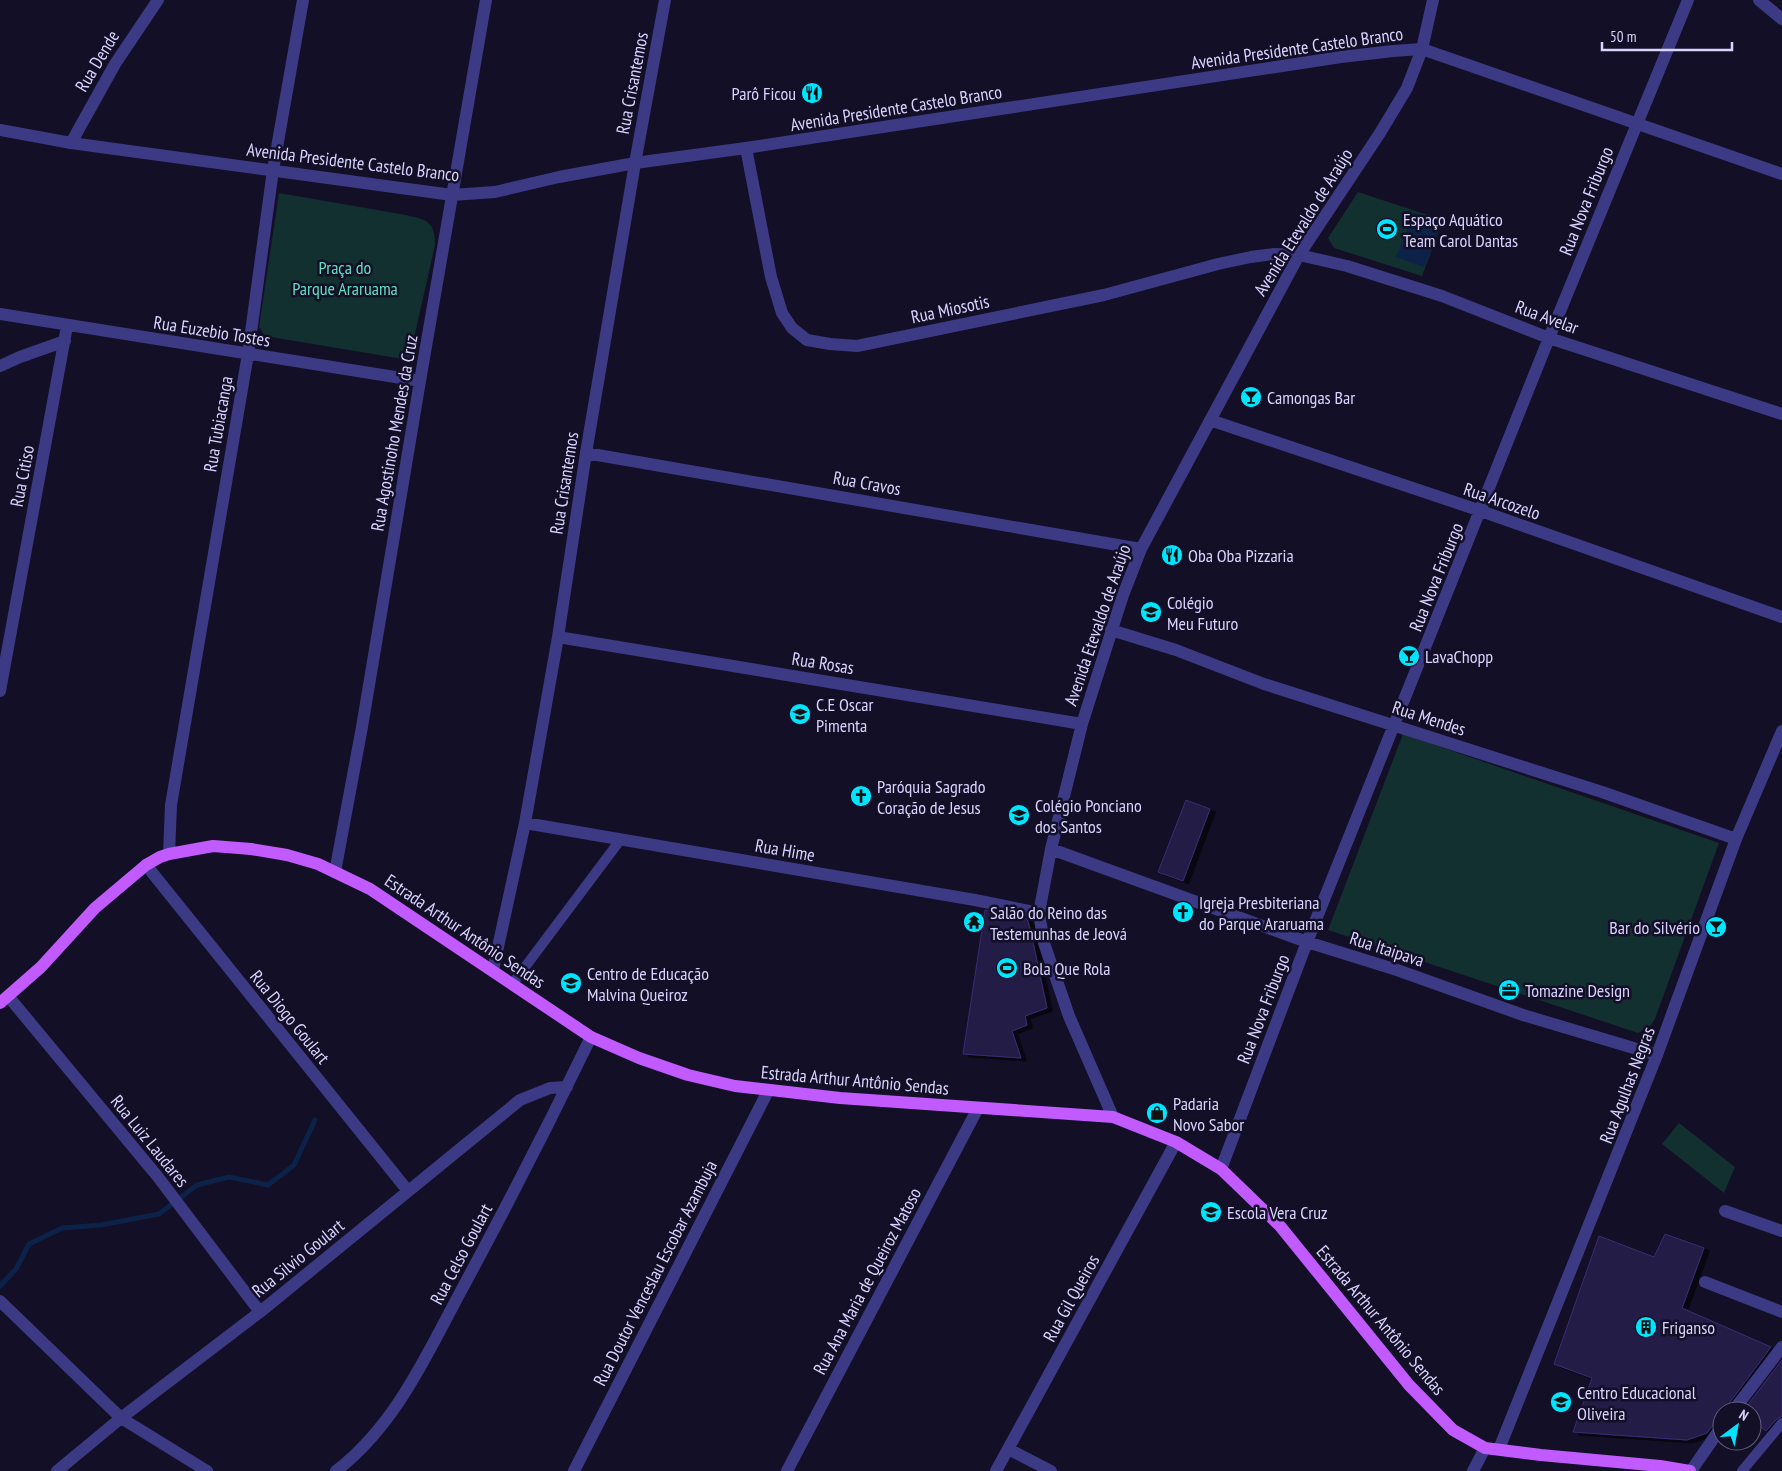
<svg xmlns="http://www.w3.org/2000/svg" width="1782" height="1471" font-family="'PT Sans Narrow',sans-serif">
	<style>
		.green { fill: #12302f }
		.water { fill: #0c2248 }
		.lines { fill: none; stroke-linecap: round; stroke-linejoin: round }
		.stream { stroke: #0c2248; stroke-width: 5 }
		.building { fill: #241b47; stroke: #3b2d73; filter: url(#shadow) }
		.service { stroke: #3d3a85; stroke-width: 10 }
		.minor { stroke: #3d3a85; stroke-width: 12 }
		.tertiary { stroke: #3d3a85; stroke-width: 12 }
		.primary { stroke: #c25bff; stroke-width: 12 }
		.labels { text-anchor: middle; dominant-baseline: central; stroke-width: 5; stroke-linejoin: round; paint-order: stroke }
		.street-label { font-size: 18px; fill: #d9d4ff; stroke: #130f26 }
		.poi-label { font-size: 18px; fill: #d9d4ff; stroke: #130f26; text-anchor: start }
		.park-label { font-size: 18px; fill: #5fe0c0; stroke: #130f26 }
	</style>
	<defs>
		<filter id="shadow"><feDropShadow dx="5.5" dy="3" stdDeviation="0" flood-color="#0009"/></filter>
	</defs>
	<rect width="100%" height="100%" fill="#130f26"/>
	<path class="green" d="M1358,192L1443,220L1422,276L1334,248L1328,238Z
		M279,193L406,215C427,220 435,221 435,245L409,360L265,336L259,327Z
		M1403,734L1719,843L1655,1019L1650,1026L1638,1033L1328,930Z
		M1679,1123L1735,1167L1724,1193L1662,1144Z"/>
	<path class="water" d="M1414,213L1442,222L1424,267L1396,257Z"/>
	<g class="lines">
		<path class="stream" d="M0,1286L16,1269L29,1244L62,1228L101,1225L159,1214L197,1185L229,1177L268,1185L294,1165L315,1120"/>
	</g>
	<path class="building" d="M1186,800L1210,809L1183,881L1158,872Z
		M985,910L1027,919L1030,928L1047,1008L1025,1016L1027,1025L1012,1031L1021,1058L963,1054Z
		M1665,1234L1704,1248L1682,1308L1771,1347L1707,1433L1687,1440L1573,1432L1592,1378L1554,1364L1599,1236L1654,1257Z
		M1782,1360V1416L1777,1419L1766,1431L1752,1420V1411H1743Z"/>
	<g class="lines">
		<path class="service" d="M513,983L621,839
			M1742,1471L1782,1423"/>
		<path class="minor" d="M1759,0L1782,19
			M71,143L115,64L158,0
			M746,148L771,277L782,313L792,328L807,340L830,344L857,346L1104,295L1218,264L1251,257L1274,254L1299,255L1347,266L1442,296L1549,338L1782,414
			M0,314L420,381
			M0,366L20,357L65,341
			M1210,420L1481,511L1782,617
			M586,453L1141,549
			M1111,630L1176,650L1264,684L1602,792L1736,839
			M558,637L1082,724
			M0,691L67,326
			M525,823L975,900L1039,913
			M1051,849L1307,942L1397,970L1523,1015L1657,1055
			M169,854L171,805L248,354L273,170L303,0
			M146,865L408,1191
			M335,872L362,727L420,381L486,0
			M493,970L525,823L558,637L586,453L635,163L665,0
			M8,996L158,1177L260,1312
			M1113,1117L1069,1016L1044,943L1039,913L1051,849L1082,724L1123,595L1141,549L1299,255L1380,133L1407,88L1422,49L1433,0
			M1221,1169L1307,942L1549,338L1688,0
			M1725,1211L1782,1231
			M1705,1282L1782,1312
			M0,1301L121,1418L207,1471
			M1733,1411L1782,1347
			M1008,1449L1051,1471
			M1499,1449L1657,1055L1736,839L1782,731
			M57,1471L121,1418L260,1312L520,1100L550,1088L567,1087
			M336,1471C396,1425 427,1354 462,1289C507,1206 550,1122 591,1037
			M574,1471L768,1091
			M787,1471L978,1108
			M996,1471L1176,1142
			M1473,1471L1485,1448
			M1691,1471L1722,1426"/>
		<path class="tertiary" d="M0,130L71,143L452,195L495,192L559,177L635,163L746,148L1341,57L1393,51L1422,49L1782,174"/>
		<path class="primary" d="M0,1003L41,967L95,908L146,865L160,857L169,854L213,846L251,849L287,855L318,864L370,889L591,1037L639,1058L688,1075L735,1086L840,1098L1113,1117L1176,1142L1221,1169L1280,1226L1409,1385L1453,1430L1485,1448L1541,1455L1660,1466L1690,1471"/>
	</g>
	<defs>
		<g id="restaurant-disc" transform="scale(1.125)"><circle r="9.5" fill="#00e5ff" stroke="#130f26"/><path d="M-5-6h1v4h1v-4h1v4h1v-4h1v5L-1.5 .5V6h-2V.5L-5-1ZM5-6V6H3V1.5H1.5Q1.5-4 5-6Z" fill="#111"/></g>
		<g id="stadium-disc" transform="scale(1.125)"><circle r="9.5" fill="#00e5ff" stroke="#130f26"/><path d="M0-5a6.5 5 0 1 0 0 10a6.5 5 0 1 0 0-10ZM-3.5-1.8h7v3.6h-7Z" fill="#111"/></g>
		<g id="bar-disc" transform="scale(1.125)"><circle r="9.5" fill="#00e5ff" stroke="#130f26"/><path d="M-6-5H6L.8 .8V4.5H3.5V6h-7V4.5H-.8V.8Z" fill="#111"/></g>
		<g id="school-disc" transform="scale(1.125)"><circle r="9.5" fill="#00e5ff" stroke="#130f26"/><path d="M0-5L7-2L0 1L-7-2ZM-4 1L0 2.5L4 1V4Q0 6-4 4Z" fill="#111"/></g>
		<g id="church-disc" transform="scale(1.125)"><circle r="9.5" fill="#00e5ff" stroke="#130f26"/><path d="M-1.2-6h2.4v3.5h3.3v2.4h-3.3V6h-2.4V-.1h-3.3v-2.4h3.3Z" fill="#111"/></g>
		<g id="temple-disc" transform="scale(1.125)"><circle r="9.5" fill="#00e5ff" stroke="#130f26"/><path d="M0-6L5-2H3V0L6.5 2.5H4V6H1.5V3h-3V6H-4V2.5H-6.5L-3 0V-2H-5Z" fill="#111"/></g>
		<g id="office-disc" transform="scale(1.125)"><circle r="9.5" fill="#00e5ff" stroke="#130f26"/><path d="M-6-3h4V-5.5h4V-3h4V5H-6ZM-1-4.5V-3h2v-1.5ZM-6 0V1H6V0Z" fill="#111"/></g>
		<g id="shop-disc" transform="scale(1.125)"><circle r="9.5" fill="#00e5ff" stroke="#130f26"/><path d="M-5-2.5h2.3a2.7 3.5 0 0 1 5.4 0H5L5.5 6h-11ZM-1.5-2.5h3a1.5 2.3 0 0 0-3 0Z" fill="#111"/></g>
		<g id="building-disc" transform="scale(1.125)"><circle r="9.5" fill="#00e5ff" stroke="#130f26"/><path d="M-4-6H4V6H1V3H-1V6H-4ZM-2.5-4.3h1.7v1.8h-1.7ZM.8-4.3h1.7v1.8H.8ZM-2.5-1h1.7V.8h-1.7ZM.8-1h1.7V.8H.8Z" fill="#111"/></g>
	</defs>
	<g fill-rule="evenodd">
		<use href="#restaurant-disc" x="812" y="93"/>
		<use href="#stadium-disc" x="1387" y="229"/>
		<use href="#bar-disc" x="1251" y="397"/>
		<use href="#restaurant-disc" x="1172" y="555"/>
		<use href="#school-disc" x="1151" y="612"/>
		<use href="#bar-disc" x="1409" y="656"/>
		<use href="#school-disc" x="800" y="714"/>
		<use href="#church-disc" x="861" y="796"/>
		<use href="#school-disc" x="1019" y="815"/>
		<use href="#church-disc" x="1183" y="912"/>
		<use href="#temple-disc" x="974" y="922"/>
		<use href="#bar-disc" x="1716" y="927"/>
		<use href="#stadium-disc" x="1007" y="968"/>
		<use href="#school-disc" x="571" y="983"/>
		<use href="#office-disc" x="1509" y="990"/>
		<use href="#shop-disc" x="1157" y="1113"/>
		<use href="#school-disc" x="1211" y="1212"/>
		<use href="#building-disc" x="1646" y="1327"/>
		<use href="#school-disc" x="1561" y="1402"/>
	</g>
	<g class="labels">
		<g class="street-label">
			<text transform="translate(1297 48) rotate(-8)">Avenida Presidente Castelo Branco</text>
			<text transform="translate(97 61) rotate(-59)">Rua Dende</text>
			<text transform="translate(632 83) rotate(-79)">Rua Crisantemos</text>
			<text transform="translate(896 108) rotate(-9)">Avenida Presidente Castelo Branco</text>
			<text transform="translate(353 162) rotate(7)">Avenida Presidente Castelo Branco</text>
			<text transform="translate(1586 201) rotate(-68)">Rua Nova Friburgo</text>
			<text transform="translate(1303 222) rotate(-58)">Avenida Etevaldo de Araújo</text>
			<text transform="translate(950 309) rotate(-12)">Rua Miosotis</text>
			<text transform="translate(1547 317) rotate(20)">Rua Avelar</text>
			<text transform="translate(212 331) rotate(9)">Rua Euzebio Tostes</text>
			<text transform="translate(218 424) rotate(-80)">Rua Tubiacanga</text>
			<text transform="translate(394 433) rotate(-80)">Rua Agostinoho Mendes da Cruz</text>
			<text transform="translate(22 476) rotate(-79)">Rua Citiso</text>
			<text transform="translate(564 483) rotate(-81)">Rua Crisantemos</text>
			<text transform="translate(867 483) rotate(10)">Rua Cravos</text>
			<text transform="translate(1502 501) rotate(19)">Rua Arcozelo</text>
			<text transform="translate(1436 577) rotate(-68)">Rua Nova Friburgo</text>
			<text transform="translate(1097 625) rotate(-71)">Avenida Etevaldo de Araújo</text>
			<text transform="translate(823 663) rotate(9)">Rua Rosas</text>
			<text transform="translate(1429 718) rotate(18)">Rua Mendes</text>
			<text transform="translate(785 850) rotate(10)">Rua Hime</text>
			<text transform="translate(465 931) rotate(34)">Estrada Arthur Antônio Sendas</text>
			<text transform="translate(1387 949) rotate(18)">Rua Itaipava</text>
			<text transform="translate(1263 1009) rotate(-69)">Rua Nova Friburgo</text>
			<text transform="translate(290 1017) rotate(51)">Rua Diogo Goulart</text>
			<text transform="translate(855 1080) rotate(5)">Estrada Arthur Antônio Sendas</text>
			<text transform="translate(1627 1085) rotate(-69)">Rua Agulhas Negras</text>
			<text transform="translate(150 1141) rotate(51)">Rua Luiz Laudares</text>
			<text transform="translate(461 1254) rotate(-62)">Rua Celso Goulart</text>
			<text transform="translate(298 1258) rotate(-39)">Rua Silvio Goulart</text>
			<text transform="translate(655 1273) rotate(-63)">Rua Doutor Venceslau Escobar Azambuja</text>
			<text transform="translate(867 1281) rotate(-62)">Rua Ana Maria de Queiroz Matoso</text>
			<text transform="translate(1071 1298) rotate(-61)">Rua Gil Queiros</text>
			<text transform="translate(1381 1320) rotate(50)">Estrada Arthur Antônio Sendas</text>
		</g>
		<g class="poi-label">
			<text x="796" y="93" text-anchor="end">Parô Ficou</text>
			<text x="1403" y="219">Espaço Aquático<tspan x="1403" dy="21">Team Carol Dantas</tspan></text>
			<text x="1267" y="397">Camongas Bar</text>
			<text x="1188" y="555">Oba Oba Pizzaria</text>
			<text x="1167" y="602">Colégio<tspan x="1167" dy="21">Meu Futuro</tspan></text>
			<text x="1425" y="656">LavaChopp</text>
			<text x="816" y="704">C.E Oscar<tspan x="816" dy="21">Pimenta</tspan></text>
			<text x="877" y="786">Paróquia Sagrado<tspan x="877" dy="21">Coração de Jesus</tspan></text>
			<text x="1035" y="805">Colégio Ponciano<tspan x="1035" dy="21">dos Santos</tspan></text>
			<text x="1199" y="902">Igreja Presbiteriana<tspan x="1199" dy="21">do Parque Araruama</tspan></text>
			<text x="990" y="912">Salão do Reino das<tspan x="990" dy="21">Testemunhas de Jeová</tspan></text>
			<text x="1700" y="927" text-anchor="end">Bar do Silvério</text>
			<text x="1023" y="968">Bola Que Rola</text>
			<text x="587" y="973">Centro de Educação<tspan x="587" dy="21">Malvina Queiroz</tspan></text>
			<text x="1525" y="990">Tomazine Design</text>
			<text x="1173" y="1103">Padaria<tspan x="1173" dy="21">Novo Sabor</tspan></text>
			<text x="1227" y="1212">Escola Vera Cruz</text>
			<text x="1662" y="1327">Friganso</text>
			<text x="1577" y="1392">Centro Educacional<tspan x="1577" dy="21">Oliveira</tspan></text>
		</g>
		<g class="park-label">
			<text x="345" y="267">Praça do<tspan x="345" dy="21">Parque Araruama</tspan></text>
		</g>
	</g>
	<g transform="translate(1737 1426) rotate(32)"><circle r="24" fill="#130f26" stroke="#625e7d"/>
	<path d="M0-4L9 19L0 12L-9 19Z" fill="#00e5ff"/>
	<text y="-8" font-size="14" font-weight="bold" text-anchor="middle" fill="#d9d4ff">N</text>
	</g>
	<path d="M1602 42v8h130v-8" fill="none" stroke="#d9d4ff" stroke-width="2.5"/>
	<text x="1610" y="42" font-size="15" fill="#d9d4ff" stroke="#130f26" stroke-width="4" paint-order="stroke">50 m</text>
</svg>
